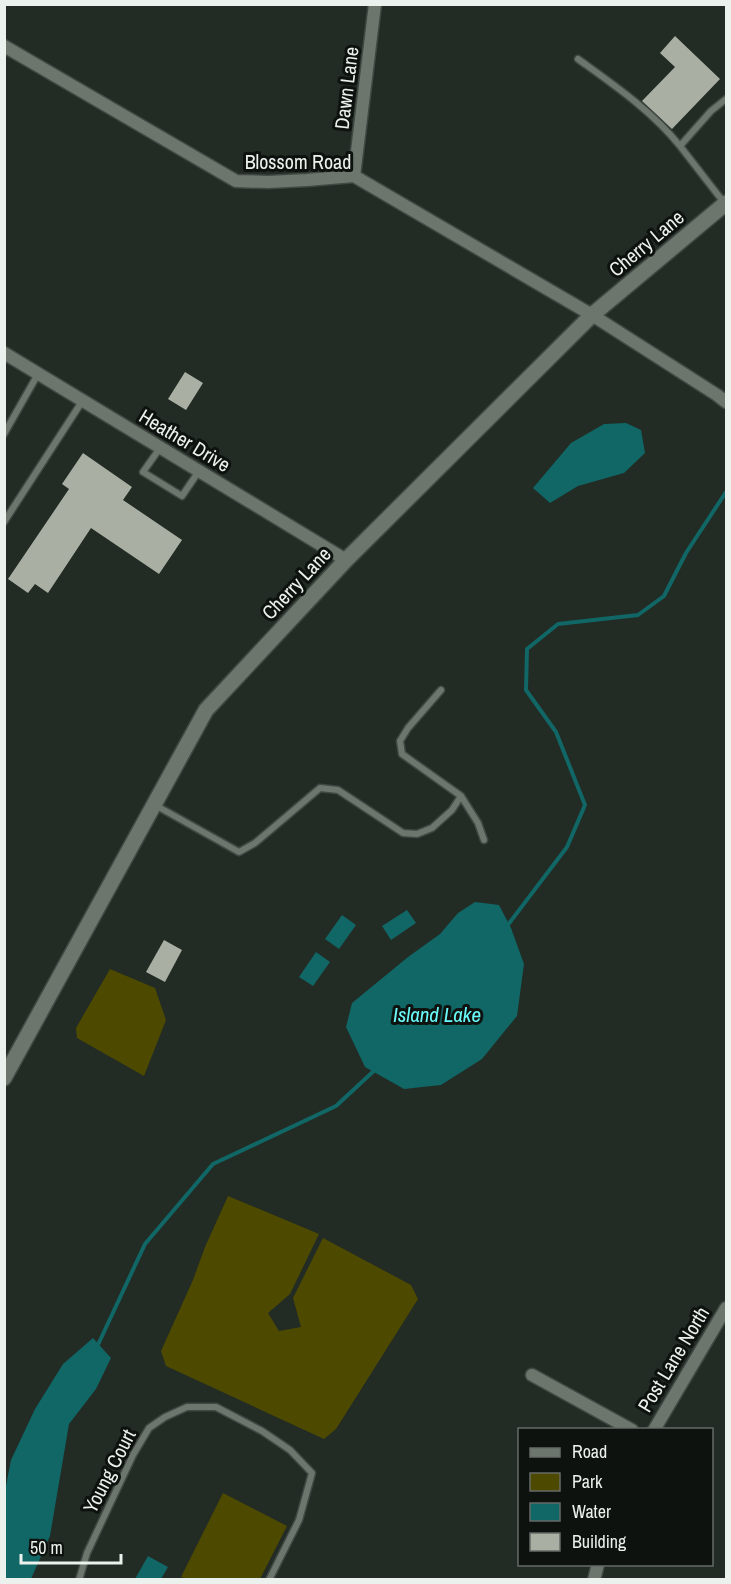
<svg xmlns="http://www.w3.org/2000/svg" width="731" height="1584" font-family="'Archivo Narrow',sans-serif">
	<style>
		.green { fill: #4d4a00 }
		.water { fill: #166 }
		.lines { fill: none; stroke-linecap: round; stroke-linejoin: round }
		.stream { stroke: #166; stroke-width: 4 }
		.building { fill: #a9afa3 }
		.service-casing { stroke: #414843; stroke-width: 9 }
		.minor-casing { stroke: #414843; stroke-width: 15 }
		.tertiary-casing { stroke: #414843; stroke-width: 18 }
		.service { stroke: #6c766d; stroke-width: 6 }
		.minor { stroke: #6c766d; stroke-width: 12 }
		.tertiary { stroke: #6c766d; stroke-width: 15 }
		.labels { text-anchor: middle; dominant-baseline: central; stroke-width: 6; stroke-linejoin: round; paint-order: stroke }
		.street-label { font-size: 20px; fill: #ebf1ec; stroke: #0e120f }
		.water-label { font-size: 21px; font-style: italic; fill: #6afaf9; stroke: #0e120f }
	</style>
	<rect width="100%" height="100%" fill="#222b24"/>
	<path class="green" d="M110,969L155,988L166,1020L144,1076L77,1038L76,1028Z
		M228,1196L319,1234L290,1294L268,1313L279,1331L301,1327L293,1298L323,1238L411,1285L418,1299L336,1429L324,1439L166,1366L161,1351L193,1280L205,1247Z
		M223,1493L287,1526L260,1579H187L181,1577Z"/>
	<path class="water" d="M626,423L641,430L645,453L624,473L578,486L550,503L533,488L571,443L604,424Z
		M475,902L499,905L511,928L524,964L517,1016L482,1059L441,1085L404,1089L365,1067L346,1027L352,1003L408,957L440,934L458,913Z
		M407,910L416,923L391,940L382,926Z
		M342,915L356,925L339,949L325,939Z
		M316,952L330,962L313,986L299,977Z
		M93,1338L111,1358L96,1389L69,1424L50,1536L31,1579H5V1491L11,1460L35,1409L63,1364Z
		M148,1556L168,1567L161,1579H135Z"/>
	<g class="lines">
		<path class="stream" d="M507,926L567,847L585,805L556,732L526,690L527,649L558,624L638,615L664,596L686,553L726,492
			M96,1349L145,1244L213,1164L336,1106L377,1068"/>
	</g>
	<path class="building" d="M675,36L720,79L672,129L642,101L675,67L660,53Z
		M185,372L203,383L186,410L168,399Z
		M83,453L132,487L123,500L182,540L159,574L91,528L48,593L35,584L28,593L8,579L69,489L62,484Z
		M164,940L182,950L165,982L146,972Z"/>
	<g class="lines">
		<g class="service-casing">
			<path id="service" d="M578,59C614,85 652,111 680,146
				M725,204L680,146L711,111L726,99
				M4,434L38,374
				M160,448L143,472L182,496L199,471
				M4,522L83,400
				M441,690L408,728L400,741L402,754L461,796L478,823L484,840
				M155,805L239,852L255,843L320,788L338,790L403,833L417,834L432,828L452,810L461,796
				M79,1580L87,1553L133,1455L149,1428L165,1417L187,1407H216L262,1431L290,1450L312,1473L299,1520L269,1580"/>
		</g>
		<g class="minor-casing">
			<path id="minor" d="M4,46L236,181L268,182L307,180L354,176L592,315L717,395L726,402
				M354,176L375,4
				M4,353L346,560
				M532,1375L632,1430
				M654,1430L726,1308
				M594,1580L598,1564"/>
		</g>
		<g class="tertiary-casing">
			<path id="tertiary" d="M4,1078L206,710L346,560L592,315L726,203"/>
		</g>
		<use href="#service" class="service"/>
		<use href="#minor" class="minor"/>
		<use href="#tertiary" class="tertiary"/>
	</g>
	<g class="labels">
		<g class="street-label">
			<text transform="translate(346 88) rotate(-83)">Dawn Lane</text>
			<text x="298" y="161">Blossom Road</text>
			<text transform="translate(646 243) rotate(-40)">Cherry Lane</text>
			<text transform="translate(185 440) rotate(31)">Heather Drive</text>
			<text transform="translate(296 583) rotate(-47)">Cherry Lane</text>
			<text transform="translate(673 1359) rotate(-59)">Post Lane North</text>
			<text transform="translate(109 1471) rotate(-63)">Young Court</text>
		</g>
		<g class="water-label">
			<text x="437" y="1014">Island Lake</text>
		</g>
	</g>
	<rect width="731" height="1584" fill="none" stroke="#ebf1ec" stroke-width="12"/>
	<rect x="518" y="1428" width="195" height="138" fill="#0e120f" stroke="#666b67" stroke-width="1.5"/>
	<rect x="530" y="1448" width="30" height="9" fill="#6c766d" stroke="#666b67" stroke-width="1.5"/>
	<text x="572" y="1458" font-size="18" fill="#ebf1ec">Road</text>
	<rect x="530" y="1473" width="30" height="18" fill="#4d4a00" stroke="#666b67" stroke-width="1.5"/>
	<text x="572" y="1488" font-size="18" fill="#ebf1ec">Park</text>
	<rect x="530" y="1503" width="30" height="18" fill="#116666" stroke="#666b67" stroke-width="1.5"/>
	<text x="572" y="1518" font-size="18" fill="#ebf1ec">Water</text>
	<rect x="530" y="1533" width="30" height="18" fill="#a9afa3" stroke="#666b67" stroke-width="1.5"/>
	<text x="572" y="1548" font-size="18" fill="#ebf1ec">Building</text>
	<path d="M21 1554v9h100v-9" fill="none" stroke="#ebf1ec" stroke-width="3"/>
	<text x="30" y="1554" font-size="18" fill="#ebf1ec" stroke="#0e120f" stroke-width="4.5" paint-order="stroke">50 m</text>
</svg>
